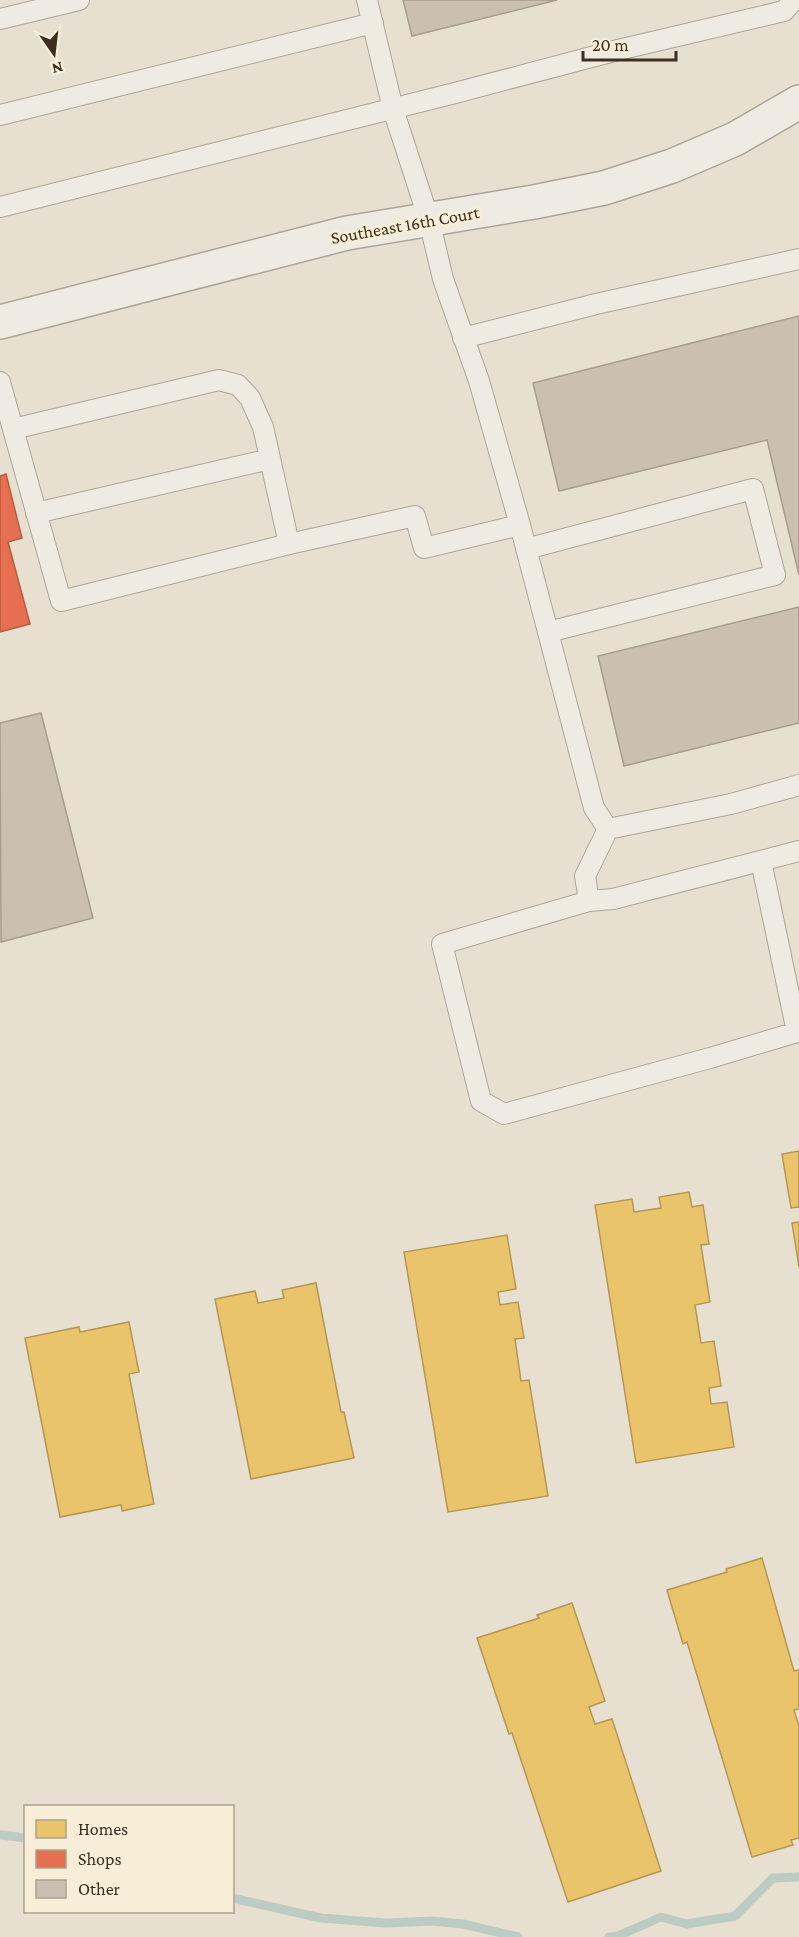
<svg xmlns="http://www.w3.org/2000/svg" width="799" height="1937" font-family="'Crimson Pro',serif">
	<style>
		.homes { fill: #e9c46a; stroke: #b59754; stroke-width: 1.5 }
		.shops { fill: #e76f51; stroke: #b45c42; stroke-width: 1.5 }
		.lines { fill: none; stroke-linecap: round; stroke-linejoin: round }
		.stream { stroke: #bcccc2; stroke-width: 9 }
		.building { fill: #cbbfb2; stroke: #a89c90; stroke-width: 1.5 }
		.service-casing { stroke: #ada599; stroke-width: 22 }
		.minor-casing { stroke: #ada599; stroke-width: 36 }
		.service { stroke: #efebe3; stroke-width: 20 }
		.minor { stroke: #efebe3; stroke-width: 33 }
		.labels { text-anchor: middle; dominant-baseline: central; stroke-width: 6; stroke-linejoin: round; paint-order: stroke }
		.street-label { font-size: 18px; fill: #3d2e20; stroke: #f7eed8 }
	</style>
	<rect width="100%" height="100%" fill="#e7e0d1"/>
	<path class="homes" d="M799,1151V1207L791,1208L782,1154Z
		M689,1192L692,1207L703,1205L709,1244L701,1245L710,1302L695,1305L701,1343L714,1341L721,1386L709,1388L711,1404L727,1402L734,1447L636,1463L595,1205L632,1199L634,1212L661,1208L659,1197Z
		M799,1222V1267L792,1223Z
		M507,1235L516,1289L498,1292L500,1305L518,1302L524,1338L515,1339L521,1381L529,1380L548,1496L448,1512L404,1252Z
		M316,1283L341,1412H344L354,1458L251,1479L215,1299L255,1291L258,1303L284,1298L282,1290Z
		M129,1322L139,1372L129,1374L154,1504L122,1511L121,1505L60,1517L25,1338L79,1327L80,1332Z
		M762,1558L794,1671L799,1670V1709L794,1710L799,1726V1838L791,1840L793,1845L752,1857L687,1642L683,1644L667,1590L727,1572L726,1569Z
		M572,1603L605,1701L589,1707L595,1724L612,1719L661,1871L568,1902L512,1733L509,1734L477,1638L539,1618L537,1615Z"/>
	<path class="shops" d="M6,474L22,538L8,542L30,624L0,632V476Z"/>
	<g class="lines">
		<path class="stream" d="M0,1835L26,1838
			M232,1898L321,1918L386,1923L432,1921L463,1924L518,1937
			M609,1937L618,1936L661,1917L687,1924L735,1916L773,1878L799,1877"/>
	</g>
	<path class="building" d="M403,0H557L412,36Z
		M799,316V575L767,440L559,491L533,383Z
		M799,607V723L624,766L598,656Z
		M41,713L93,918L1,942L0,723Z"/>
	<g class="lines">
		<g class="service-casing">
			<path id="service" d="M367,0L393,109L429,220L443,279L479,381L520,525L594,808L608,829L731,804L799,785
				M0,19L79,0
				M0,115L373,23
				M0,207L455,93L618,50L784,11L794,0
				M463,338L596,304L799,259
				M0,382L13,429L219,380L238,385L250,398L263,427L289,544L415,516L424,548L520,525
				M13,429L61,601L289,544
				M36,513L270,459
				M526,549L753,489L775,575L548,632
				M608,829L585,876L589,901L613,899L799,851
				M589,901L442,944L481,1101L504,1114L710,1058L797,1032L761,861"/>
		</g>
		<g class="minor-casing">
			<path id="minor" d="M0,322L347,233L534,202L604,188L672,166L735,139L799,102"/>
		</g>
		<use href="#service" class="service"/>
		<use href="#minor" class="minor"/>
	</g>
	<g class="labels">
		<g class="street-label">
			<text transform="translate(405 225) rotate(-10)">Southeast 16th Court</text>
		</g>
	</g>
	<rect x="24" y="1805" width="210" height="108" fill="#f7eed8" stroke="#ada18e" stroke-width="1.5"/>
	<rect x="36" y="1820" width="30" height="18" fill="#e9c46a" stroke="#ada18e" stroke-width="1.5"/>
	<text x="78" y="1835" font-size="18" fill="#3d2e20">Homes</text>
	<rect x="36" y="1850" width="30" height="18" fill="#e76f51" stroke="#ada18e" stroke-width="1.5"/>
	<text x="78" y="1865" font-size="18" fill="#3d2e20">Shops</text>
	<rect x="36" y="1880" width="30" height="18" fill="#cbbfb2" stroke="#ada18e" stroke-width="1.5"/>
	<text x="78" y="1895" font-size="18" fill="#3d2e20">Other</text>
	<g transform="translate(54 54) rotate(166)" stroke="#f7eed8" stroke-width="4.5" paint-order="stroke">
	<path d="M0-4.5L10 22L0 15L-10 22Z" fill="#3d2e20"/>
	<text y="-9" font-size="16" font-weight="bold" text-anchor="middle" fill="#3d2e20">N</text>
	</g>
	<path d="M583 51v9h93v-9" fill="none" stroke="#3d2e20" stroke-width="3"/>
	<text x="592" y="51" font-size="18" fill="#3d2e20" stroke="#f7eed8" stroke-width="4.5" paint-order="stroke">20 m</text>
</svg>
